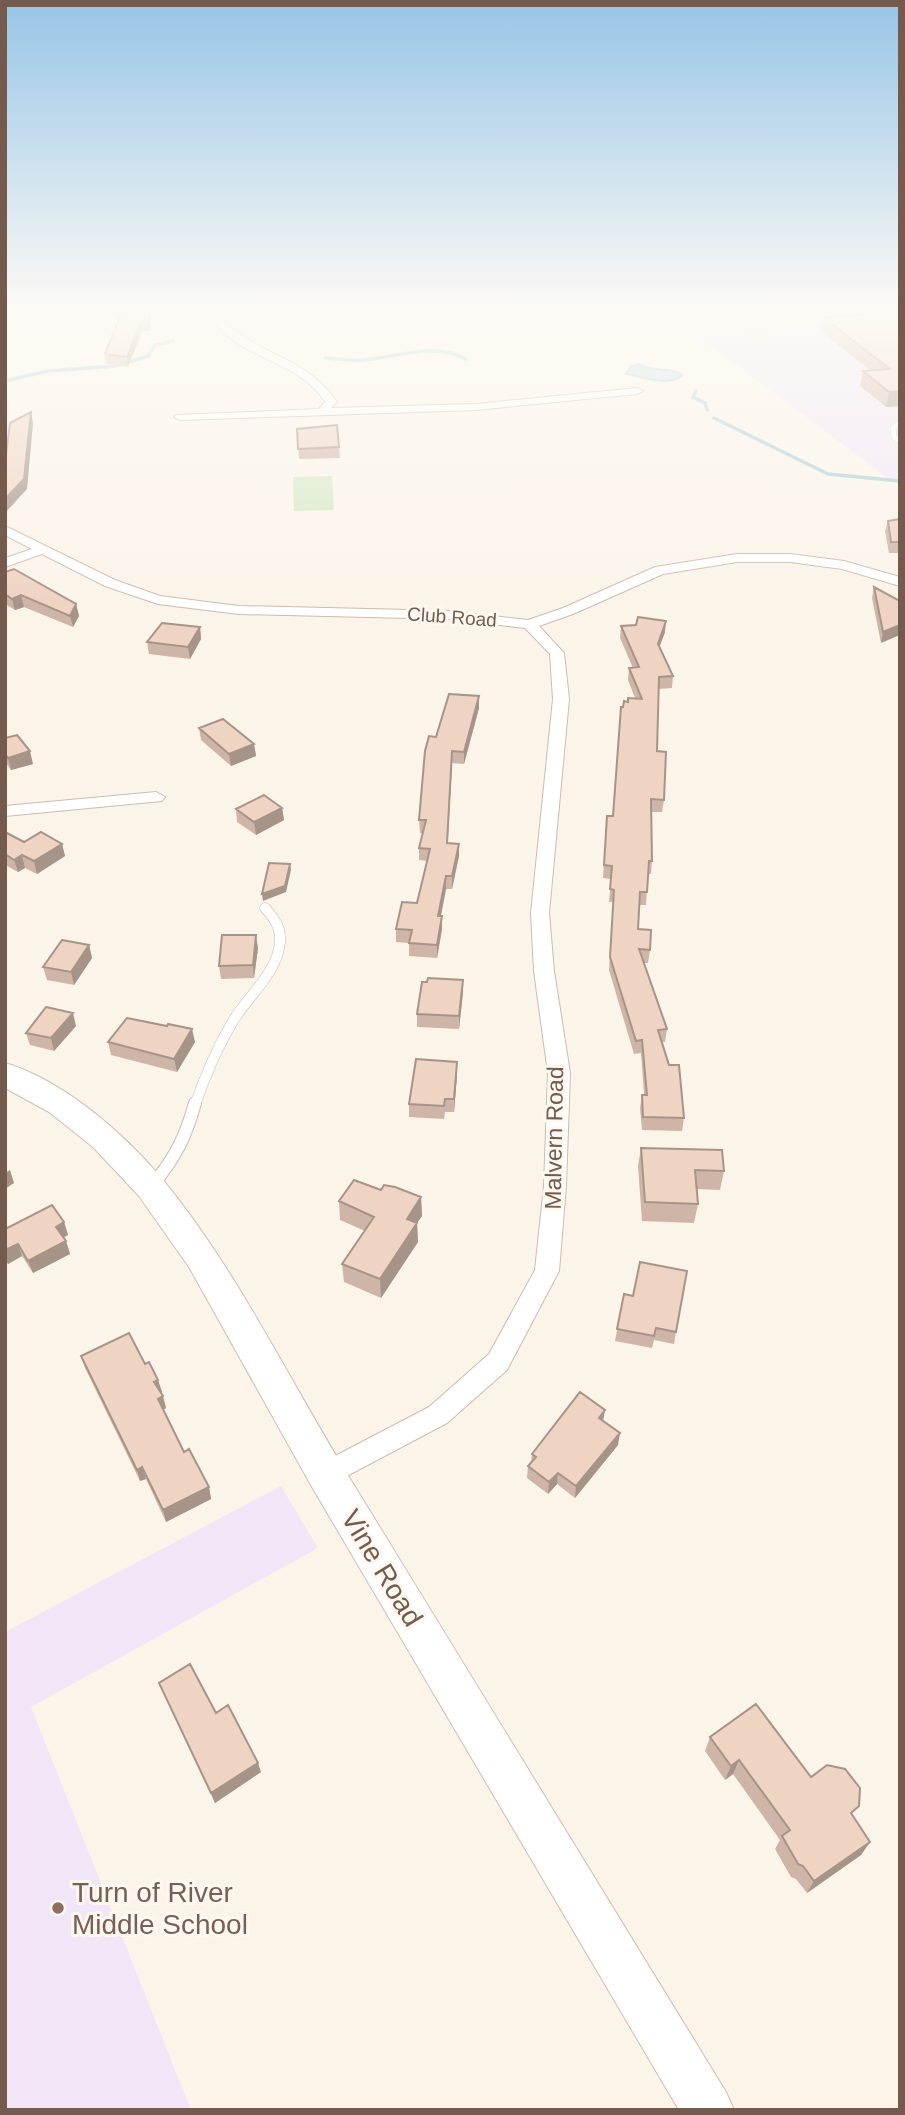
<svg xmlns="http://www.w3.org/2000/svg" width="905" height="2115" font-family="Helvetica,sans-serif">
	<style>
		.education { fill: #f1e6f8 }
		.green { fill: #d6e8c8 }
		.water { fill: #bfdfe4; stroke: #a6cfd5; stroke-width: 2 }
		.lines { fill: none; stroke-linecap: round; stroke-linejoin: round }
		.stream { stroke: #a6cfd5; stroke-width: 3.5 }
		.lane-far2-casing { stroke: #cdbcb0; stroke-width: 6 }
		.lane-far1-casing { stroke: #cdbcb0; stroke-width: 11 }
		.lane-casing { stroke: #cdbcb0; stroke-width: 14 }
		.street-casing { stroke: #cdbcb0; stroke-width: 2 }
		.secondary-casing { stroke: #d1beb0; stroke-width: 2 }
		.lane-far2 { stroke: #fff; stroke-width: 5 }
		.lane-far1 { stroke: #fff; stroke-width: 10 }
		.lane { stroke: #fff; stroke-width: 12 }
		.street { fill: #fff; fill-rule: evenodd }
		.secondary { fill: #fff; fill-rule: evenodd }
		.wall { fill: #ceb5a8 }
		.shaded-wall { fill: #a79488 }
		.building { fill: #efd3c3; stroke: #a79488; stroke-width: 2 }
		.education-dot { fill: #8d6e63; stroke: #fef8f0; stroke-width: 2.5 }
		.labels { text-anchor: middle; dominant-baseline: central; stroke-width: 6; stroke-linejoin: round; paint-order: stroke }
		.far-street-label { font-size: 19px; fill: #745b4e; stroke: #fef8f0 }
		.street-label { font-size: 23px; fill: #745b4e; stroke: #fef8f0 }
		.near-street-label { font-size: 28px; fill: #745b4e; stroke: #fef8f0 }
		.near-education-label { font-size: 28px; fill: #785e54; stroke: #fef8f0; text-anchor: start }
	</style>
	<rect width="100%" height="100%" fill="#fbf4e9"/>
	<path class="education" d="M900,319V479H889L714,348L692,338Z
		M281,1486L318,1548L31,1707L191,2110H5V1632Z"/>
	<path class="green" d="M332,476L334,510L294,511L293,477Z"/>
	<path class="water" d="M639,364C652,373 670,366 682,375C669,388 642,376 626,374L631,366Z"/>
	<g class="lines">
		<path class="stream" d="M325,358C338,359 351,361 364,360C398,357 434,342 466,359
			M5,381L48,371L115,366L148,356L155,345L173,341
			M696,391L693,397L705,403L707,410
			M714,418L828,474L900,481"/>
		<g class="lane-far2-casing">
			<path id="lane-far2" d="M900,422L893,428L894,437L900,442"/>
		</g>
		<g class="lane-far1-casing">
			<path id="lane-far1" d="M195,1105C205,1076 217,1048 233,1021C248,996 278,972 280,942C281,927 274,918 265,908"/>
		</g>
		<g class="lane-casing">
			<path id="lane" d="M152,1185C175,1159 186,1136 195,1103"/>
		</g>
		<g class="street-casing">
			<path id="street" d="M205,309H215C248,356 304,352 337,402L331,408L476,404L637,388L643,391L637,394L476,410L180,420L174,417L176,415L319,409L325,402C300,362 249,361 218,327C213,322 209,315 205,309Z
				M5,526L115,580L160,596L239,606L451,611L528,620L563,608L655,567L737,554H790L844,561L900,577V586L842,569L790,562H737L663,574L573,614L539,626L564,653L569,699L549,913L554,971L570,1073L566,1186L559,1271L507,1370L447,1423L326,1487L316,1484L312,1475L316,1466L429,1407L489,1354L535,1270L544,1186L548,1073L534,971L531,913L553,699L550,654L525,628L451,619L239,614L158,604L105,586L42,554L5,567V558L32,549L5,535Z
				M156,792L165,797L162,801L5,816V806Z"/>
		</g>
		<g class="secondary-casing">
			<path id="secondary" d="M5,1063C63,1080 125,1134 163,1180C237,1270 288,1378 349,1477C475,1682 600,1887 726,2092L734,2110H679L312,1487L189,1267L139,1196L93,1147L49,1112L5,1088Z"/>
		</g>
		<use href="#lane-far2" class="lane-far2"/>
		<use href="#lane-far1" class="lane-far1"/>
		<use href="#lane" class="lane"/>
		<use href="#street" class="street"/>
		<use href="#secondary" class="secondary"/>
	</g>
	<path class="wall" d="M127,309H150L151,330L142,331L128,367L106,364L105,354Z
		M900,311V406L886,407L860,386L863,371H871L822,332L824,318Z
		M337,425L340,458L299,459L297,429Z
		M900,519V553H889L885,531L888,521Z
		M5,572L76,604L79,616L73,627L24,607L15,610L5,604Z
		M874,587L900,601L881,643L872,598Z
		M621,626L665,632L659,648L673,676L672,688L659,689L657,751L664,800L662,812H652V861L651,874H648L646,905H639L638,929L650,950L648,963H643L667,1029L665,1042H662L684,1118L682,1131L642,1130L640,1108L642,1095H644L641,1053L634,1054L609,970L613,902H609L611,879L603,878L606,828L613,816L623,707L628,702L635,698L628,680L629,668H633L620,638Z
		M200,627L201,639L190,659L149,654L147,642Z
		M479,696V708L464,764L452,763L447,843L459,856L452,889H446L441,916L442,929L437,958L409,956V943L396,942V929L417,903L427,861L419,860V848L423,833H420L419,820L436,737Z
		M199,728L254,744L256,756L231,766L201,740Z
		M5,738L33,764L11,770L5,762Z
		M282,808L284,820L256,835L237,822L236,809Z
		M5,832L24,842L62,844L65,856L37,874L25,868L18,872L5,865Z
		M89,945L92,958L74,985L47,980L43,967Z
		M258,948L254,978L221,979L219,966Z
		M463,992L459,1029L417,1027V1014Z
		M76,1026L54,1051L30,1045L26,1033Z
		M108,1042H195L177,1072L111,1055Z
		M457,1075L454,1112H445L444,1119L409,1117V1104Z
		M641,1148L724,1171L720,1190L696,1189L698,1204L694,1223L642,1221L638,1166Z
		M381,1190L421,1197L422,1216L417,1223L418,1242L381,1298L344,1282L342,1264L365,1231L340,1220L339,1201Z
		M64,1222L68,1235L63,1238L66,1241L70,1254L33,1273L22,1256L8,1264L5,1260V1229Z
		M624,1294L676,1332L674,1344L654,1340L652,1348L615,1341Z
		M81,1356L145,1364L158,1380L162,1392L161,1393L166,1408L163,1410L184,1452L209,1487L211,1499L166,1522L146,1479L140,1481L85,1368Z
		M603,1421L618,1445L575,1498L557,1484L548,1494L527,1478L528,1466L531,1463L532,1454Z
		M159,1683L216,1713L261,1772L215,1803Z
		M710,1737L811,1777L853,1816L870,1842L861,1855L807,1893L796,1879L791,1877L775,1849L780,1840L733,1774L725,1780L705,1751Z"/>
	<path class="shaded-wall" d="M149,309H150L151,330L142,331L128,367L127,357L141,321Z
		M900,391V406L886,407L889,392Z
		M31,412L33,423L27,489L5,513V499Z
		M21,595L24,607L15,610L12,599Z
		M76,604L79,616L73,627L70,616Z
		M666,621L665,632L656,656L658,644Z
		M900,625V635L881,643L883,632Z
		M200,627L201,639L190,659L188,647Z
		M479,696V708L464,764V752Z
		M254,744L256,756L231,766L229,754Z
		M30,751L33,764L11,770L8,758Z
		M452,751V763L447,856V843Z
		M282,808L284,820L256,835L254,822Z
		M62,844L65,856L37,874L34,861Z
		M459,844V856L452,889V876Z
		M22,855L25,868L18,872L14,860Z
		M290,864L291,870L286,892L263,901L262,894Z
		M446,876V889L438,929V916Z
		M442,916V929L437,958V945Z
		M256,935L258,948L254,978L253,965Z
		M89,945L92,958L74,985L71,972Z
		M463,980V992L459,1029V1016Z
		M73,1013L76,1026L54,1051L51,1038Z
		M192,1029L195,1042L177,1072L174,1059Z
		M457,1062V1075L454,1112V1099Z
		M10,1170L14,1183L5,1189V1173Z
		M421,1197L422,1216L417,1223L418,1242L381,1298L380,1279L407,1219Z
		M64,1222L68,1235L60,1239L56,1227Z
		M66,1241L70,1254L33,1273L28,1261Z
		M18,1244L22,1256L8,1264L5,1258V1250Z
		M158,1380L162,1392L158,1394L154,1382Z
		M163,1396L166,1408L161,1411L158,1399Z
		M605,1410L603,1422L599,1418Z
		M620,1433L618,1445L575,1498L576,1486Z
		M142,1467L146,1479L140,1481L137,1470Z
		M558,1473L557,1484L548,1494L549,1482Z
		M209,1487L211,1499L166,1522L163,1510Z
		M739,1760L733,1774L725,1780L731,1766Z
		M258,1763L261,1772L215,1803L211,1793Z
		M870,1842L861,1855L807,1893L814,1881Z"/>
	<path class="building" d="M127,309H149V321H141L127,357L105,354L122,311Z
		M900,311V391L889,392L863,371L890,369L824,318Z
		M31,412L24,479L5,499V463L10,423Z
		M337,425L339,447L298,449L297,429Z
		M900,519V542H891L888,521Z
		M14,569L76,604L70,616L21,595L12,599L5,594V572Z
		M874,587L900,601V625L883,632Z
		M638,617L666,621L658,644L673,676L659,677L657,751L666,752L664,800L651,799L652,861H649L647,892H640L638,929L651,930L650,950L639,949L667,1029L658,1030L669,1065H679L684,1118L643,1117L642,1095H647L642,1040L636,1041L610,957L614,890L610,889L612,866L604,865L607,816H613L621,707H623L624,701L628,702V698L642,699L629,668L639,667L621,626L636,625Z
		M162,623L200,627L188,647L147,642Z
		M449,694L479,696L464,752L452,751L447,843L459,844L452,876H446L438,916H442L437,945L409,943L412,930L396,929L402,902L417,903L430,849L419,848L426,820H419L425,751L429,736L436,737Z
		M223,719L254,744L229,754L199,728Z
		M17,735L30,751L8,758L5,754V738Z
		M264,795L282,808L254,822L236,809Z
		M5,832L24,842L41,832L62,844L34,861L22,855L14,860L5,854Z
		M269,863L290,864L285,886L262,894Z
		M222,935H256L253,965L219,966Z
		M62,940L89,945L71,972L43,967Z
		M428,978L463,980L459,1016L417,1014L422,982H427Z
		M46,1007L73,1013L51,1038L26,1033Z
		M127,1018L167,1026L168,1024L192,1029L174,1059L108,1042Z
		M416,1059L457,1062L454,1099H445L444,1106L409,1104Z
		M641,1148L722,1150L724,1171L695,1170L698,1204L645,1202Z
		M354,1180L381,1190L384,1185L395,1187L421,1197L407,1219L417,1223L380,1279L342,1264L374,1217L339,1201Z
		M52,1205L64,1222L56,1227L66,1241L28,1261L18,1244L5,1250V1229Z
		M640,1262L687,1271L676,1332L656,1328L654,1336L617,1329L624,1294L633,1296Z
		M129,1333L145,1364L149,1362L158,1380L154,1382L163,1396L158,1399L184,1452L189,1449L209,1487L163,1510L142,1467L137,1470L81,1356Z
		M580,1392L605,1410L599,1418L620,1433L576,1486L558,1473L549,1482L528,1466L536,1457L532,1454Z
		M190,1664L216,1713L228,1705L258,1763L211,1793L159,1683Z
		M756,1704L811,1777L827,1765L845,1769L860,1788L859,1806L851,1813L870,1842L814,1881L803,1866L798,1864L782,1836L790,1830L739,1760L731,1766L710,1737Z"/>
	<linearGradient id="sky" x2="0" y2="1"><stop stop-color="#97c5e6"/><stop offset="0.51" stop-color="#fdfaf5"/><stop offset="1" stop-color="#fdfaf5" stop-opacity="0"/></linearGradient>
	<rect width="905" height="605" fill="url(#sky)"/>
	<circle class="education-dot" cx="58" cy="1908" r="7"/>
	<g class="labels">
		<g class="far-street-label">
			<text transform="translate(452 617) rotate(4)">Club Road</text>
		</g>
		<g class="street-label">
			<text transform="translate(554 1138) rotate(-89)">Malvern Road</text>
		</g>
		<g class="near-street-label">
			<text transform="translate(382 1568) rotate(59)">Vine Road</text>
		</g>
		<g class="near-education-label">
			<text x="72" y="1892">Turn of River<tspan x="72" dy="32">Middle School</tspan></text>
		</g>
	</g>
	<rect width="905" height="2115" fill="none" stroke="#745b4e" stroke-width="14"/>
</svg>
